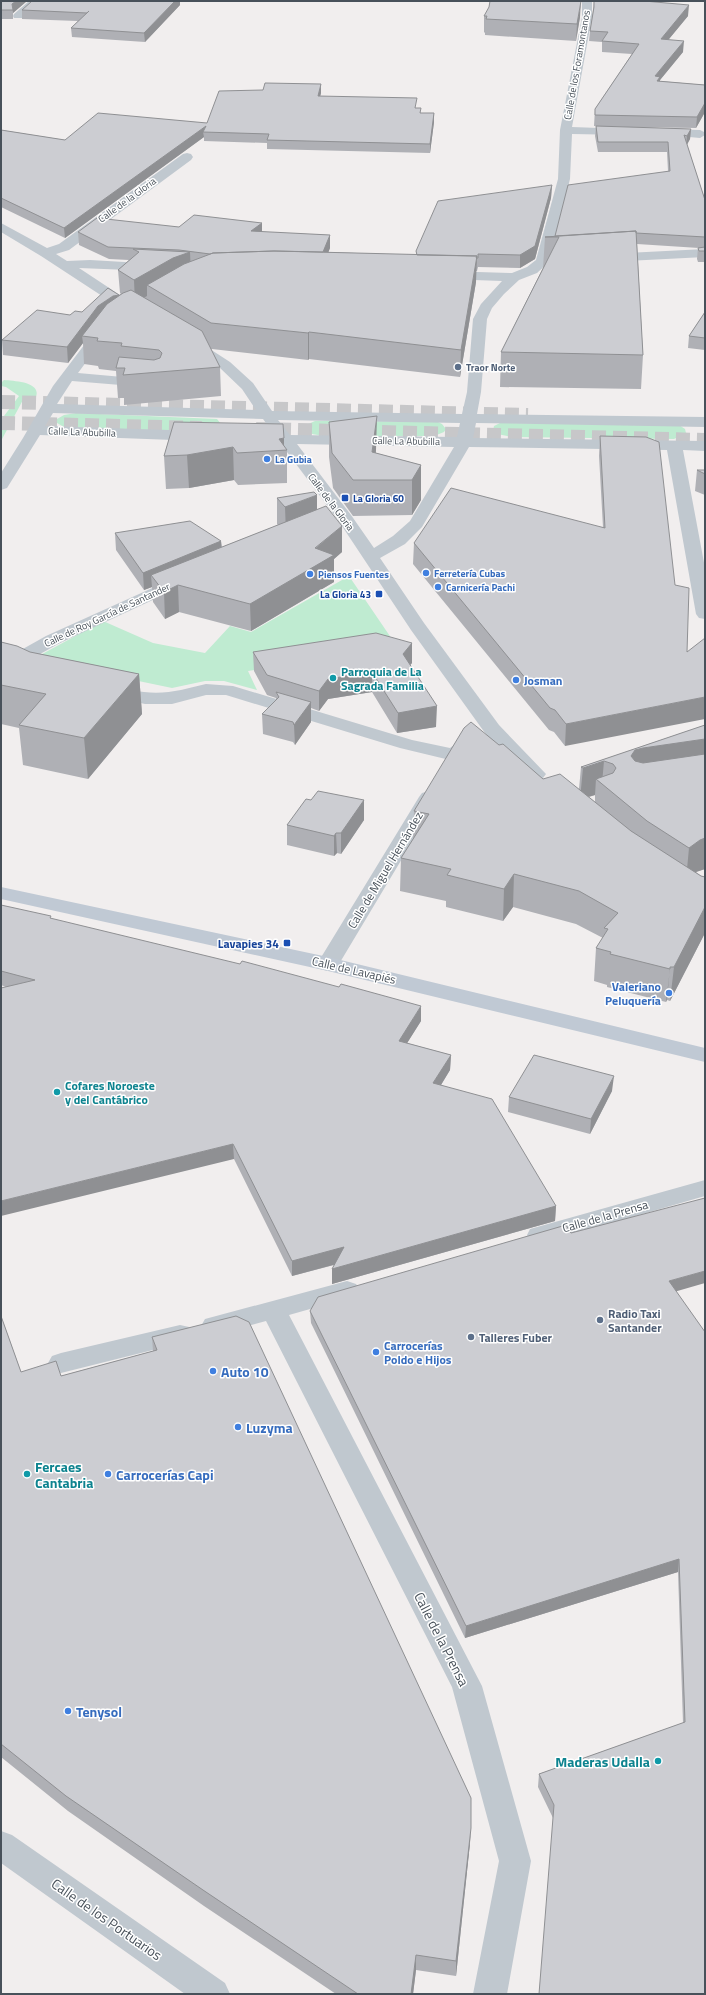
<svg xmlns="http://www.w3.org/2000/svg" width="706" height="1995" font-family="'Titillium Web',sans-serif">
	<style>
		.green { fill: #bfebd1 }
		.lines { fill: none; stroke-linecap: round; stroke-linejoin: round }
		.motorway-tunnel { stroke: #c7c7c9; stroke-width: 14; stroke-dasharray: 14 7; stroke-linecap: butt }
		.minor { fill: #c0c8cf; fill-rule: evenodd }
		.secondary { fill: #c0c9d4; fill-rule: evenodd }
		.wall { fill: #afb0b5; fill-rule: evenodd }
		.shaded-wall { fill: #8f9093 }
		.building { fill: #cccdd2; stroke: #8f9093 }
		.service-dot { fill: #5c6f8a; stroke: #fff; stroke-width: 1.5 }
		.shop-dot { fill: #3f7fe0; stroke: #fff; stroke-width: 1.5 }
		.transit-dot { fill: #1a4fb4; stroke: #fff; stroke-width: 1.5 }
		.culture-dot { fill: #0f9aa8; stroke: #fff; stroke-width: 1.5 }
		.labels { text-anchor: middle; dominant-baseline: central; stroke-width: 3; stroke-linejoin: round; paint-order: stroke }
		.far-street-label { font-size: 10px; fill: #48515a; stroke: #fff }
		.far-service-label { font-size: 10px; font-weight: bold; fill: #4e5e75; stroke: #fff; text-anchor: start }
		.far-shop-label { font-size: 10px; font-weight: bold; fill: #366cbe; stroke: #fff; text-anchor: start }
		.far-transit-label { font-size: 10px; font-weight: bold; fill: #164399; stroke: #fff; text-anchor: start }
		.culture-label { font-size: 12px; font-weight: bold; fill: #0d838f; stroke: #fff; text-anchor: start }
		.shop-label { font-size: 12px; font-weight: bold; fill: #366cbe; stroke: #fff; text-anchor: start }
		.street-label { font-size: 12px; fill: #48515a; stroke: #fff }
		.transit-label { font-size: 12px; font-weight: bold; fill: #164399; stroke: #fff; text-anchor: end }
		.service-label { font-size: 12px; font-weight: bold; fill: #4e5e75; stroke: #fff; text-anchor: start }
		.near-shop-label { font-size: 14px; font-weight: bold; fill: #366cbe; stroke: #fff; text-anchor: start }
		.near-culture-label { font-size: 14px; font-weight: bold; fill: #0d838f; stroke: #fff; text-anchor: start }
		.near-street-label { font-size: 14px; fill: #48515a; stroke: #fff }
	</style>
	<rect width="100%" height="100%" fill="#f1eeee"/>
	<path class="green" d="M4,380C15,381 44,382 35,399L24,398L1,441V420L19,396L6,387L1,386V383Z
		M76,413L217,419L229,434L64,427L57,423V419L64,415Z
		M315,421H344L342,435C330,435 312,438 304,429L306,425Z
		M361,421L438,422L442,424L446,429L444,432L434,436H358Z
		M500,423L679,425L685,429L686,433L674,439L512,437L497,434L493,431L494,426Z
		M349,576L398,648L248,671L257,690L224,681H205L172,688L33,659L103,621L153,643L205,653L230,626L251,632Z"/>
	<g class="lines">
		<path class="motorway-tunnel" d="M1,402L528,415
			M1,423L202,428
			M256,429L705,440"/>
		<path class="minor" d="M29,1H40L22,18H14L13,16L14,14Z
			M582,1H592V17L572,127L626,129L632,132L626,135L572,134L570,179L549,262L537,273L519,280L504,294L492,308L487,319L481,392L477,414L705,417V427L476,423L473,438L705,441V451L683,450L705,568V619L699,618L696,614L667,450L469,447L422,527L405,544L380,558L424,623L499,725L546,774L543,778L536,780L529,778L515,766L485,733L411,630L338,520L281,444L269,442L266,439L269,436L274,434L263,419L53,413L45,426L200,431L205,433L208,436L205,439L200,441L40,435L7,488L1,490V473L23,438L53,386L97,328H107L109,331L78,373L145,379L150,380L152,383L150,386L145,387L72,381L57,404L256,410L242,389L220,368L186,346L184,343L186,340H196L230,362L253,383L272,411L462,414L467,392L473,319L481,304L502,281L446,279L441,278L439,275L441,272L446,271L512,273L527,267L536,260L558,179L560,130L582,17ZM278,420L460,423L457,437L290,435ZM297,444L454,447L410,521L393,536L374,548L351,515Z
			M661,129L700,130L704,132L705,135L700,138L657,134L655,132Z
			M187,153L191,154L193,157L191,160L69,250L56,254L67,261L90,260L159,264L161,267L159,270L154,271L79,268L135,305L137,308L135,311H125L41,256L1,232V223L47,248L59,244L183,154Z
			M705,249V257L607,262L602,261L600,258L602,255L607,254Z
			M179,576L185,577L188,581L185,585L58,644L33,658L15,673L9,674L1,670L3,665L21,650L46,636Z
			M206,684L233,686L412,740L450,748C460,741 466,733 479,736L481,740L461,759L454,761L400,748L226,695H206L172,704H145L105,695L102,691L105,687C118,684 131,691 144,692C166,695 185,689 206,684Z
			M429,791L436,793L439,797L339,964L336,969L328,971L320,969L317,964L419,797L422,793Z
			M705,1180V1196L539,1244L530,1241L527,1235L530,1229Z
			M347,1281L356,1284L360,1290L356,1296L289,1315L482,1686L531,1861L507,1994H473L499,1861L452,1687L266,1321L214,1335L205,1333L201,1326L205,1319Z
			M180,1325L189,1327L193,1334L189,1341L61,1373L52,1370L48,1363L52,1356L61,1353Z
			M1,1831L12,1835L225,1983L230,1994H185L1,1863Z"/>
		<path class="secondary" d="M1,887L328,957L705,1048V1062L328,971L1,899Z"/>
	</g>
	<path class="wall" d="M1,1H27L13,13V19H1Z
		M594,1H653V2L688,16L668,40L683,52L660,80V81L705,85V112L696,128L628,127L691,129L690,139L687,145L705,200V262H698L697,259L698,248H699L637,244L643,355L641,389L500,387L501,352L543,268L545,237L555,236L668,171L667,152H598L595,136L596,126H594L595,109L632,54L602,52V42L589,41L590,31L593,10Z
		M180,5L145,42L72,37L71,28L78,21L22,19V10Z
		M484,16L580,17L576,41L485,35V33L484,32Z
		M321,84V93L320,96L416,108L421,113H434V122L430,153L267,149V143L204,141V137L65,238L1,207V130L65,140L207,123L263,90Z
		M552,185L551,198L535,259L520,268L478,267L477,271H476V282L460,377L309,359L308,360L212,349H211L220,367L221,396L124,405V398H118L116,371L99,369L98,366L84,364L83,343L68,363L3,355L2,340L70,315L82,312L121,294L120,293L118,270L129,260L109,259L79,245L78,232L262,223V232L330,235V248L328,252L416,255V251Z
		M705,312V350L688,348L689,336Z
		M174,422L287,450V483L238,485L234,480L189,488L166,489L164,456Z
		M329,422L376,450V453L421,465V500L412,515L353,516L333,488L329,457Z
		M600,436L646,437L565,746L554,732L549,730L413,564L414,543L603,527L599,456Z
		M697,470H705V495L695,491Z
		M277,498L317,509L342,526V552L334,559V582L251,631L179,612L165,619L153,602L152,587L144,590L116,550L115,533L221,541L222,547L278,525L277,524Z
		M1,642L30,652L139,674L142,714L88,779L23,765L19,728L1,724Z
		M412,643V663L410,665L436,727L397,733L372,692L328,699L319,711L311,708V722L295,745L293,742L263,734L262,714L276,700V698L267,695L254,671L253,652Z
		M705,725V869L696,872L701,876L704,877L705,872V933L670,1001L667,1000L666,1002L607,987V985L594,981L596,948L603,938L576,924L513,907L503,921L446,907V901L400,891L401,858L413,839L414,811L499,745L543,779L579,789L581,767ZM595,795V802L589,797Z
		M311,800H364V820L341,854L337,853L334,856L287,845V825Z
		M1,905L421,1021L407,1043L451,1055L450,1070L441,1085L556,1206L555,1221L332,1284V1269L334,1265L292,1276L234,1159L6,987L1,985Z
		M612,1091L590,1134L508,1112L509,1097Z
		M571,1233L676,1291L705,1994L553,1818L538,1787L539,1774L683,1723L678,1572L465,1638L311,1323L310,1311Z
		M1,1316L21,1372L61,1376L153,1351L152,1337L470,1843L456,1976L416,1970L413,1994H336L204,1906L68,1811L1,1757Z"/>
	<path class="shaded-wall" d="M16,1H27L13,13L12,4Z
		M175,1H180V5L145,42L144,33Z
		M581,1L580,17L576,41L577,24Z
		M689,5L688,16L660,50L661,39Z
		M684,41L683,52L660,80V88L655,76Z
		M321,84V93L318,105V96Z
		M705,103V112L696,128L697,117Z
		M434,113V122L430,153V144Z
		M206,126L203,132L204,137L65,238L64,228Z
		M691,129L690,139L686,146L687,136Z
		M552,185L551,198L535,259L520,268V255Z
		M262,223V235L251,231Z
		M330,235V248L323,267L322,254Z
		M190,252L191,275L147,285V296L135,303L134,280L173,258Z
		M477,256L476,282L460,377L461,350Z
		M119,295L120,309L82,336L83,343L68,363L67,347L98,306L113,296Z
		M309,332V359L308,360V333Z
		M377,416L376,450L372,480V452Z
		M284,438V450L279,439Z
		M233,447L234,480L189,488L187,455Z
		M421,465V500L412,515V480Z
		M317,495V521L286,533L285,507Z
		M342,526V552L334,559V582L251,631L250,604Z
		M221,541L222,558L151,575L152,587L144,590L143,573Z
		M178,585L179,612L165,619L164,592Z
		M412,643V663L402,674L403,654Z
		M372,672V692L328,699L319,711V691L328,679Z
		M139,674L142,714L88,779L84,738Z
		M705,697V719L565,746L566,724Z
		M311,702V722L295,745L294,725Z
		M437,706L436,727L397,733L398,713Z
		M705,739V770L640,780L631,756L635,750L643,748Z
		M604,761L602,784L596,779L595,795L580,799L583,768Z
		M364,800V820L341,854V833Z
		M336,833L337,853L334,856V836Z
		M705,838V869L696,872L686,880L689,848L700,840Z
		M514,874L513,907L503,921L504,889Z
		M705,907V933L670,1001L674,967Z
		M670,967L667,1000L666,1002L670,969Z
		M421,1006V1021L399,1056V1041Z
		M451,1055L450,1070L433,1098V1083Z
		M614,1076L612,1091L590,1134L591,1119Z
		M233,1144L234,1159L1,1216V1201Z
		M556,1206L555,1221L332,1284V1269Z
		M344,1247V1262L292,1276V1261Z
		M705,1271V1283L667,1294L669,1281Z
		M679,1559L678,1572L465,1638L466,1626Z
		M471,1828L470,1843L456,1976V1961Z
		M416,1955V1970L413,1994H411Z"/>
	<path class="building" d="M1,1H16L12,4L13,10H1Z
		M32,1H175L144,33L71,28L89,11L87,13L22,10Z
		M490,1H581L577,24L486,19L487,16H484L489,7Z
		M594,1H644L689,5L661,39L684,41L655,76L660,77L657,81L705,85V103L697,117L595,115V109L639,44L602,41L608,32L590,31L594,7Z
		M265,83L321,84L318,96L417,98L415,108H421L420,113H434L430,144L267,140L269,134L203,132L206,126L64,228L1,198V130L65,140L98,113L207,123L219,91L263,90Z
		M596,126L691,129L687,136L684,135L705,200V237L636,233V231L555,236L568,185L670,171L668,142H598Z
		M552,185L535,246L520,255L478,254V258H476L477,256L417,255L416,251L438,201Z
		M194,215L262,223L251,231L330,235L323,252L274,251L213,253L210,254L179,250L108,247L78,232L97,218L179,227Z
		M636,231L643,355L501,352L559,237H545Z
		M705,247V251H699L698,248Z
		M133,249L190,252L173,258L134,280L118,270L139,252Z
		M274,251L477,256L461,350L309,332L308,333L211,323L147,285L184,264L213,253Z
		M108,288L119,295L113,296L98,306L67,347L2,340L37,310L70,315L75,311L82,312Z
		M131,290L202,331L220,367L123,375L125,368H116L119,357L154,360L160,358L162,353L159,350L121,346L122,343L97,341L98,338L82,336L107,304L123,293Z
		M705,312V338L689,336Z
		M377,416L372,452L421,465L412,480H353L332,453L329,422Z
		M174,422L283,424L284,438L279,439L287,450L237,453L233,447L187,455L164,456Z
		M600,436L646,437L659,442L675,585L689,588L687,652L705,638V697L566,724L555,710L550,708L414,543L451,488L605,528Z
		M697,470H705V474Z
		M314,492L317,495L285,507L277,498Z
		M326,506L342,526L315,548L334,555L250,604L178,585L164,592L151,575Z
		M190,521L221,541L143,573L115,533Z
		M376,633L412,643L403,654L437,706L398,713L372,672L328,679L319,691L267,675L253,652Z
		M1,642L17,646L30,652L139,674L84,738L19,725L46,694L1,685Z
		M276,692L311,702L294,725L293,722L262,714L279,697Z
		M471,722L499,745L503,744L543,779L560,774L631,831L701,876L705,877V907L674,967H670V969L610,954L611,952L596,948L608,929L604,928L618,913L579,891L514,874L504,889L447,875L451,869L401,858L429,814L414,811L464,728Z
		M705,725V739L643,748L635,750L631,756L635,761L643,763L705,754V838L700,840L689,848L647,821L596,779L613,773L616,768L613,764L604,761L583,768L581,767Z
		M318,791L364,800L341,833H336L334,836L287,825L306,799L311,800Z
		M1,905L51,916L50,918L240,964L242,961L339,987L341,984L421,1006L399,1041L451,1055L433,1083L492,1099L556,1206L332,1269L344,1247L292,1261L233,1144L1,1201V988L35,980L1,971Z
		M534,1055L614,1076L591,1119L509,1097Z
		M705,1198V1271L669,1281L705,1332V1994H539L554,1805L539,1774L685,1722L679,1559L466,1626L310,1311L318,1297L566,1225L571,1233Z
		M1,1316L21,1372L56,1361L61,1376L157,1350L152,1337L236,1316L249,1322L471,1798V1828L456,1961L416,1955L411,1994H358L203,1890L66,1796L1,1744Z"/>
	<g class="service-dot">
		<circle cx="458" cy="367" r="4"/>
		<circle cx="600" cy="1320" r="4"/>
		<circle cx="471" cy="1337" r="4"/>
	</g>
	<g class="shop-dot">
		<circle cx="267" cy="459" r="4"/>
		<circle cx="426" cy="573" r="4"/>
		<circle cx="310" cy="574" r="4"/>
		<circle cx="438" cy="587" r="4"/>
		<circle cx="516" cy="680" r="4"/>
		<circle cx="669" cy="993" r="4"/>
		<circle cx="376" cy="1352" r="4"/>
		<circle cx="213" cy="1371" r="4"/>
		<circle cx="238" cy="1427" r="4"/>
		<circle cx="108" cy="1474" r="4"/>
		<circle cx="68" cy="1711" r="4"/>
	</g>
	<g class="transit-dot">
		<rect x="341" y="494" width="8" height="8" rx="2"/>
		<rect x="375" y="590" width="8" height="8" rx="2"/>
		<rect x="283" y="939" width="8" height="8" rx="2"/>
	</g>
	<g class="culture-dot">
		<circle cx="333" cy="678" r="4"/>
		<circle cx="57" cy="1092" r="4"/>
		<circle cx="27" cy="1474" r="4"/>
		<circle cx="658" cy="1761" r="4"/>
	</g>
	<g class="labels">
		<g class="far-street-label">
			<text transform="translate(577 65) rotate(-80)">Calle de los Foramontanos</text>
			<text transform="translate(127 200) rotate(-36)">Calle de la Gloria</text>
			<text transform="translate(82 432) rotate(2)">Calle La Abubilla</text>
			<text transform="translate(406 441) rotate(1)">Calle La Abubilla</text>
			<text transform="translate(331 502) rotate(53)">Calle de la Gloria</text>
			<text transform="translate(107 615) rotate(-25)">Calle de Roy García de Santander</text>
		</g>
		<g class="far-service-label">
			<text x="466" y="367">Traor Norte</text>
		</g>
		<g class="far-shop-label">
			<text x="275" y="459">La Gubia</text>
			<text x="434" y="573">Ferretería Cubas</text>
			<text x="318" y="574">Piensos Fuentes</text>
			<text x="446" y="587">Carnicería Pachi</text>
		</g>
		<g class="far-transit-label">
			<text x="353" y="498">La Gloria 60</text>
			<text x="371" y="594" text-anchor="end">La Gloria 43</text>
		</g>
		<g class="culture-label">
			<text x="341" y="671">Parroquia de La<tspan x="341" dy="14">Sagrada Familia</tspan></text>
			<text x="65" y="1085">Cofares Noroeste<tspan x="65" dy="14">y del Cantábrico</tspan></text>
		</g>
		<g class="shop-label">
			<text x="524" y="680">Josman</text>
			<text x="661" y="986" text-anchor="end">Valeriano<tspan x="661" dy="14">Peluquería</tspan></text>
			<text x="384" y="1345">Carrocerías<tspan x="384" dy="14">Poldo e Hijos</tspan></text>
		</g>
		<g class="street-label">
			<text transform="translate(385 870) rotate(-59)">Calle de Miguel Hernández</text>
			<text transform="translate(354 970) rotate(13)">Calle de Lavapiés</text>
			<text transform="translate(605 1216) rotate(-16)">Calle de la Prensa</text>
		</g>
		<g class="transit-label">
			<text x="279" y="943">Lavapies 34</text>
		</g>
		<g class="service-label">
			<text x="608" y="1313">Radio Taxi<tspan x="608" dy="14">Santander</tspan></text>
			<text x="479" y="1337">Talleres Fuber</text>
		</g>
		<g class="near-shop-label">
			<text x="221" y="1371">Auto 10</text>
			<text x="246" y="1427">Luzyma</text>
			<text x="116" y="1474">Carrocerías Capi</text>
			<text x="76" y="1711">Tenysol</text>
		</g>
		<g class="near-culture-label">
			<text x="35" y="1466">Fercaes<tspan x="35" dy="16">Cantabria</tspan></text>
			<text x="650" y="1761" text-anchor="end">Maderas Udalla</text>
		</g>
		<g class="near-street-label">
			<text transform="translate(442 1639) rotate(63)">Calle de la Prensa</text>
			<text transform="translate(107 1919) rotate(35)">Calle de los Portuarios</text>
		</g>
	</g>
	<rect width="706" height="1995" fill="none" stroke="#48515a" stroke-width="4"/>
</svg>
